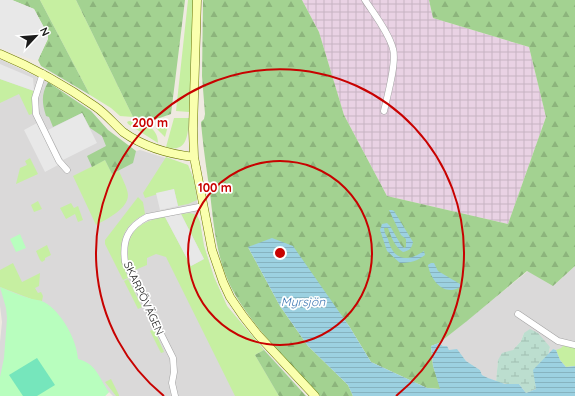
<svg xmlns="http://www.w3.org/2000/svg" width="575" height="396" font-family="Quicksand,sans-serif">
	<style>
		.residential { fill: #dad9d9 }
		.industrial { fill: url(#industrial-grid) }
		.grass { fill: #c6efa1 }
		.forest { fill: url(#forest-firs) }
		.wetland { fill: url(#wetland-marsh) }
		.park { fill: #b8febe }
		.pitch { fill: #76e6bc }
		.parking { fill: #e8e8e8 }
		.water { fill: url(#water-rules) }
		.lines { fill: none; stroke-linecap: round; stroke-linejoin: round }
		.street-casing { stroke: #a3a3a3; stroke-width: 7 }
		.secondary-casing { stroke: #687600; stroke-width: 9 }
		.street { stroke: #fff; stroke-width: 6 }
		.secondary { stroke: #faffae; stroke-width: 8 }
		.ring { fill: none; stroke: #c80200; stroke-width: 2 }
		.labels { text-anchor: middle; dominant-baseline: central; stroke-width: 3.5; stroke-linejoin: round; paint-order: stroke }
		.street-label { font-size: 11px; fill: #1c1c1c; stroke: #fff }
		.water-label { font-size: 12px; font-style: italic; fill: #4079b4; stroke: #fff }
		.centre { fill: #c80200; stroke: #fff; stroke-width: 2 }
		.ring-label { font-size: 12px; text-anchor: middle; font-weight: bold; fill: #c80200; stroke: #fff; stroke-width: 3.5; stroke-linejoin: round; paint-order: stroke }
	</style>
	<defs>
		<pattern id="industrial-grid" width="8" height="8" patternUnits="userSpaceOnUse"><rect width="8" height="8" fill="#e9d2e4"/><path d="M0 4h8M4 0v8" fill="none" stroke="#c7b4c3"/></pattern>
		<pattern id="forest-firs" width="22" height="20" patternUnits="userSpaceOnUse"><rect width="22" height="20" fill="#a3d291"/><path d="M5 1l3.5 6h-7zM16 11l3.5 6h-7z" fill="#8cb47c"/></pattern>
		<pattern id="wetland-marsh" width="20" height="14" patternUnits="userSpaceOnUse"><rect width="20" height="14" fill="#bcdecf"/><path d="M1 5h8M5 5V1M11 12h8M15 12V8" fill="none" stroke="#a1beb1"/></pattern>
		<pattern id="water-rules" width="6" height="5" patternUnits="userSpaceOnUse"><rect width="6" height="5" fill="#9cd1e1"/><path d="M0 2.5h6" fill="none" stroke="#86b3c0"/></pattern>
	</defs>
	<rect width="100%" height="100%" fill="#efeae1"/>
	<path class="residential" d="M0,59L48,82L91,111L108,130L136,151L140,150L188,165L194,180L197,197V215L200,222L204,246L214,277L227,306L252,336L306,396H113L109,392L105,396H0V342L2,322L0,306Z
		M575,266V366L560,360L556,350L553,349L548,356L550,347L524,333L521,341L513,350L498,361L496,382L482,375L480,370L466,361L462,356L449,350L439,343L528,271L553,286Z"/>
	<path class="industrial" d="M302,0H429L433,18L529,47L546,117L508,224L387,196L344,115L319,32Z"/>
	<path class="grass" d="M40,0H76L133,117L120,116L111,108L90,95Z
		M188,0H193L189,112L176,111Z
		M0,79L34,91L32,114L29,115L19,94L0,103Z
		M174,118H189C188,133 188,154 166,147Z
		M129,121C143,122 158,127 158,143L128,124L127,122Z
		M169,122L165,137L156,128Z
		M166,157L188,165L194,180L197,200L188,204L178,206L174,189L145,198L143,193Z
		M30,158L38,174L16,184L20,168L27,165L25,161Z
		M105,160L112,174L119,171C121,176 128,189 128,195C128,209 107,219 96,225L73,176Z
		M138,197L143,202L145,214C116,229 118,251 128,278L123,280L105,244V240Z
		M38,201L42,209L34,212L31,205Z
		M71,203L74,208L78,206L83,220L78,222L75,214L66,219L60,208Z
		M190,213L197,215L200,222L204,246L214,277L227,306L264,350L255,355L279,396H235L166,257L156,254L147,258V265L135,270C133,267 131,267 129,264C126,259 127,251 128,246C132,226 147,220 165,217L191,266L204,259L181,214Z
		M47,245L51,255L45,258V260L42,262L40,260L36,251Z
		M13,263L22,282L40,273L39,286L35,288L38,293L41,292L43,296L42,301L34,300L0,287V270Z
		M128,279L142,307L138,309L124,281Z
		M154,329L164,352L161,353L150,331Z
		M565,344L575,346V366L566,367L560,360L556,350L561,348Z
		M111,379L119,395V396H116L105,382Z"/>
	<path class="forest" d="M12,0H40L90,95L41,66L38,60L48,39V35L34,9Z
		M76,0H185L171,114L151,121L133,117Z
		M203,0H302L319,32L344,115L387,196L508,224L546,117L529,47L433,18L429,0H575V266L553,286L527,271L467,321L439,343L431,346L433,366L441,389L427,388L371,362L349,326L328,298L248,247L280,306L308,346L348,385L353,396H320C291,364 258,333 236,296C217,265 214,228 210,193C207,173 204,153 202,133L201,122L204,119L205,114L202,76Z
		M48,82L91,111L108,130L136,151L133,163L112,174L105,160L92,167L87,156L106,146L102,136L90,128L82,113L53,127L49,117L46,116C42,103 41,95 48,82Z
		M264,350L306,396H279L255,355Z"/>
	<path class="wetland" d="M530,329L538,333L550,347L548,356L534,370L536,389L526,393L519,384L513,385L496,382L498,360L502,353L513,350L521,341L524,333Z"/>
	<path class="park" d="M20,234L26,248L16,252L10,239Z
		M0,287C10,291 21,296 32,299C36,300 40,300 44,302C61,311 77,340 78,359C97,364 99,378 109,392L105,396H0V377L4,358L7,318L6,308Z"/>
	<path class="pitch" d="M37,358L55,385L37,396H23L9,375Z"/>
	<path class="parking" d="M0,0H12L34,9L48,35V38L38,60H33L0,48Z
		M0,64L33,78L34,91L0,79Z
		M82,113L97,143L63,160L48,130Z
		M37,123L58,165L45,172L24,130Z
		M174,189L178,206L160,210L156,193Z
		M181,214L204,259L191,266L165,217Z"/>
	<path class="water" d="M389,210H392L394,211L413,242C412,248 409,251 403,252C395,247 391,237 388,228H384C384,232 386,235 388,239C393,260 407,263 424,251L425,255C417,261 411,263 400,263L387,251L380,230L382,224L387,223L390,226L401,245L404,248L406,247V239L401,235Z
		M272,238L293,246L349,326L371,362L427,388L440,389L433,366L431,346L439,343L443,346H447L449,350L457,349L466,361L480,370L482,375L488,378L505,384H519L526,393L536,389L533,370L553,349L556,350L560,360L566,367L575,366V396H353L348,385L308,346L280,306L248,247Z
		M431,263H434L438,271L460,284L461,285V287C457,288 455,290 451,290C438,290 430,276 428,265Z"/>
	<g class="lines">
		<g class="street-casing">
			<path id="street" d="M365,0C374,14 389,33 393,49C397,62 387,97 384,111
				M43,73L35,98L36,114L59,161L67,170
				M518,314L558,341L575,345
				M175,396L172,383L174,372L173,358L125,262C122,240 128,227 147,217L204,206"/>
		</g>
		<g class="secondary-casing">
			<path id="secondary" d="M197,0L193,129L194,157L212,250L223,282L230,297L243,316L258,335L315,396
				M0,54C34,68 66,86 96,107C106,114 114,124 123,132C144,147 168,154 194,157"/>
		</g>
		<use href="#street" class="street"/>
		<use href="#secondary" class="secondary"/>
	</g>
	<g class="ring">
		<circle cx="280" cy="253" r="92"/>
		<path d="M164 396A184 184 0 1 1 396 396"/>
	</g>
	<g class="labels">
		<g class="street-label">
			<text transform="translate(144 298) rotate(65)">SKARPÖVÄGEN</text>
		</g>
		<g class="water-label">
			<text x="303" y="301">Myrsjön</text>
		</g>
	</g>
	<circle cx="280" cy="253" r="6" class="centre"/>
	<g class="ring-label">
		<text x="150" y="127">200 m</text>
		<text x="215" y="192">100 m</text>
	</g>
	<g transform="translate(36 36) rotate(64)" stroke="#ffffff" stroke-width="3" paint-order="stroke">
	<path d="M0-3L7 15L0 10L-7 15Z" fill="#1c1c1c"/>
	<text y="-6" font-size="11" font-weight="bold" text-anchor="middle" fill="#1c1c1c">N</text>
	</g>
</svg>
